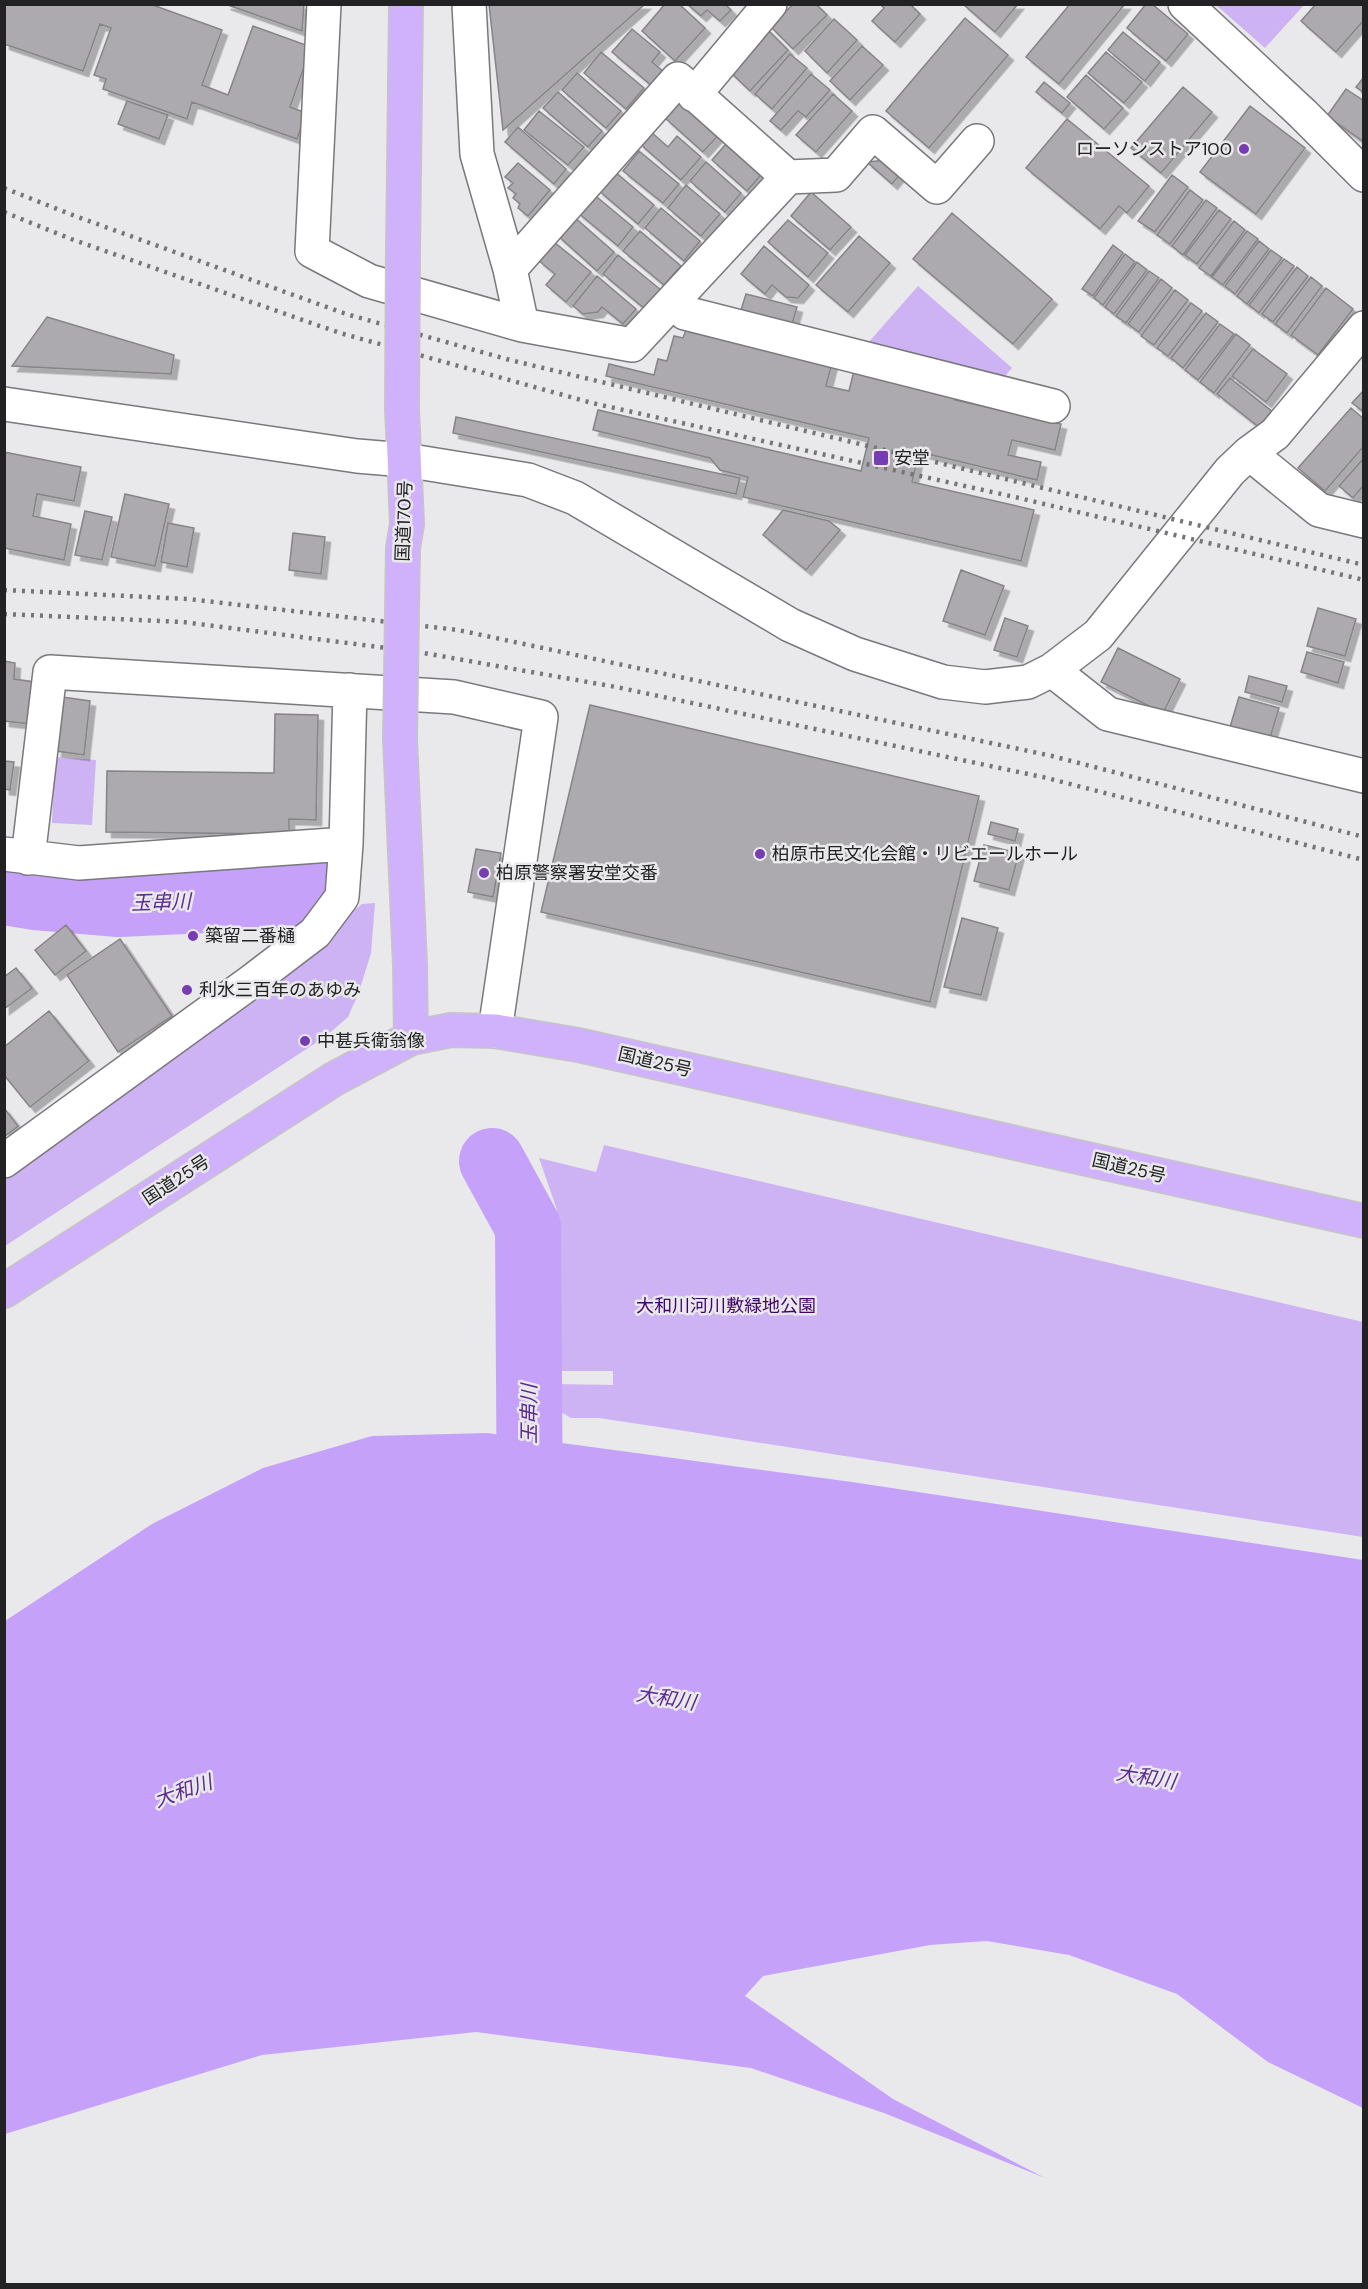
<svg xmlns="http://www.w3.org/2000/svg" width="1368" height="2289" font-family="'DM Sans','Noto Sans JP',sans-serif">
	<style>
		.green { fill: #cdb3f3 }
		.water { fill: #c6a1f9 }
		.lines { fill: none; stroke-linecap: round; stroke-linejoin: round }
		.river { stroke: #c6a1f9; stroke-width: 66 }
		.building { fill: #acaaae; stroke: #858487; stroke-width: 1.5; filter: url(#shadow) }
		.minor-casing { stroke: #79787b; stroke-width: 36 }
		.highway-casing { stroke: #c6c5c6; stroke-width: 36 }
		.minor { stroke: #fff; stroke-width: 33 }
		.highway { stroke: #cfb2fb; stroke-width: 33 }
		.rail { stroke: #757476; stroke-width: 4.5; stroke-dasharray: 3 6; stroke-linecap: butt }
		.highway-bridge-casing { stroke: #c6c5c6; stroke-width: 36; stroke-linecap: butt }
		.highway-bridge { stroke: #cfb2fb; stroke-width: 33 }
		.poi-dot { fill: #763cb2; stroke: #e9e8eb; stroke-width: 2 }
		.labels { text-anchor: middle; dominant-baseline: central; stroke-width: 5; stroke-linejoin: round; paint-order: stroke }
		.poi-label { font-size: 18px; fill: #222123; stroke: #e9e8eb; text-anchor: start }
		.street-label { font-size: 18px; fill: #222123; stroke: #e9e8eb }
		.park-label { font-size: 18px; fill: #41046e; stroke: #e9e8eb }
		.water-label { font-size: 20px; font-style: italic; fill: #5c2b8e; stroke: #e9e8eb }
	</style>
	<defs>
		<filter id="shadow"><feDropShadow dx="5.5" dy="5.5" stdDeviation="0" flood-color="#0004"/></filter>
	</defs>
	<rect width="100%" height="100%" fill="#e9e8eb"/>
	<path class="green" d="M1216,5H1304L1265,48Z
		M918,286L1012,368L1003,378L868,343Z
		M55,757L96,760L92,825L52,823Z
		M375,903L371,953L359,992L348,1017L325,1037L5,1246V1177L129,1083L166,1064L362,904Z
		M604,1145L1363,1322V1537L672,1429L599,1418H571L561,1412L555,1384L613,1385V1371H556L557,1210L539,1158L596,1172Z"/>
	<path class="water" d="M487,1433L852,1482L1363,1560V2108L1268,2062L1177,1994L1069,1955L987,1941L930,1945L763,1976L745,1996L893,2099L1045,2178L884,2113L751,2068L476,2032L262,2055L5,2134V1621L152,1524L263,1468L372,1436Z"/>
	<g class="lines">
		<path class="river" d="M4,892L35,897L119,904L318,895
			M492,1161L528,1227L530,1529"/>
	</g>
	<path class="building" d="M4,4H150L222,30L202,85L228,95L253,26L311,47L290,107L306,113L297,139L192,102L187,119L103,89L106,79L94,75L111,28L100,24L83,71L4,44Z
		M225,4H304L302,31Z
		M489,4H645L503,130Z
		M665,4H679L705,28L675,61L642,31Z
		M687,4H725L731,10L720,21L707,10L701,16Z
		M793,4H816L827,15L793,49L771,27Z
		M880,4H910L920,14L895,42L872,21L884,8Z
		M963,4H1018L995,32Z
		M1070,4H1125L1059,84L1026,57Z
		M1146,4H1152L1188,34L1166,61L1127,28Z
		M1316,4H1364V20L1336,52L1301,21Z
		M965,18L1008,55L929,148L886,111Z
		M834,19L857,40L827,73L805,51Z
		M632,29L660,52L652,62L664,72L652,86L612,52Z
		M767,29L788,50L750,91L728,70Z
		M1123,32L1160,62L1145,81L1108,50Z
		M862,46L883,65L850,100L830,81Z
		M601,52L644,88L626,109L584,73Z
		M1106,52L1142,82L1124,103L1088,73Z
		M790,54L807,68L772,109L755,94Z
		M577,73L621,111L606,128L562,90Z
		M811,74L830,90L806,117L798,111L781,130L770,121Z
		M1086,75L1123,108L1104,129L1067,97Z
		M1364,77V93L1356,87Z
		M1044,82L1070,103L1062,113L1036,92Z
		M1183,87L1212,112L1161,173L1131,148Z
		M1346,89L1364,101V142L1327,116Z
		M558,92L602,131L588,147L543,108Z
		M833,94L852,111L816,152L796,135Z
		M127,101L168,115L159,139L118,124Z
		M678,102L723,130L703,152L665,118Z
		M1250,106L1305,148L1256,214L1200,172Z
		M539,111L584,147L568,165L524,130Z
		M1067,119L1149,186L1127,213L1119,206L1100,229L1026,168Z
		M518,127L566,169L554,184L505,142Z
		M650,131L668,147L677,136L701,157L681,180L639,143Z
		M732,137L761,175L747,191L712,160Z
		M639,151L679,184L663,203L623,171Z
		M886,160L901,173L892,184L867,162Z
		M706,162L741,193L725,212L690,181Z
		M518,163L550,190L528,216L518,208L520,204L513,198L516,194L508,188L513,183L505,177Z
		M614,171L654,205L638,224L598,190Z
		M1172,175L1188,187L1155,232L1138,221Z
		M686,185L720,214L701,236L668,208Z
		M1190,190L1203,200L1170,244L1157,235Z
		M811,192L851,227L830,250L791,216Z
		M592,193L633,227L618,246L577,212Z
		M1206,200L1217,208L1183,255L1172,246Z
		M661,208L700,241L684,261L645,228Z
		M1219,210L1231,219L1197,264L1185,255Z
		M952,213L1052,299L1013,344L913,259Z
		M573,216L614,252L597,271L557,235Z
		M788,220L828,253L808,277L768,242Z
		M1234,221L1245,230L1211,276L1199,268Z
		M640,231L681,266L664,285L623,251Z
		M1247,231L1258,239L1223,285L1212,277Z
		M859,236L890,263L848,312L816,285Z
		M1259,241L1269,249L1235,294L1225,286Z
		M554,242L591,272L566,302L546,285L555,274L538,260Z
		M1113,245L1123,253L1093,296L1082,289Z
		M764,246L809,285L798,298L786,297L772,285L765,294L741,274Z
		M1271,250L1282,258L1247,304L1237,296Z
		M1125,254L1135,262L1103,305L1094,298Z
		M618,255L661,290L645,309L603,274Z
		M1284,259L1294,266L1259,313L1249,305Z
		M1137,262L1147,270L1114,314L1105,307Z
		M1297,267L1308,276L1273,322L1262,314Z
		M1149,271L1159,278L1126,323L1116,316Z
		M597,276L636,309L623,324L602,307L598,312L583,314L573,306Z
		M1311,277L1322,286L1287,333L1275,324Z
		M1161,279L1172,288L1139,332L1128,324Z
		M1326,288L1353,309L1318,355L1291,335Z
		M1175,290L1188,300L1154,345L1141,336Z
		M746,294L797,307L792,324L741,310Z
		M1191,303L1202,311L1168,356L1157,348Z
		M1206,313L1218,322L1183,368L1171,358Z
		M47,317L174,355L171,374L12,366Z
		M1220,324L1234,334L1198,380L1185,370Z
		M686,330L832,363L826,386L849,391L855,367L957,391L955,400L1061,424L1055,450L1012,440L1008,455L1041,462L1037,480L919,452L912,482L1034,510L1021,561L743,497L748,477L720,470L710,458L593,430L598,410L861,471L869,438L606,376L609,364L654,375L658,359L667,361L674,336L683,338Z
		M1236,334L1250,345L1214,393L1200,382Z
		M1253,349L1287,374L1266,402L1232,376Z
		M1230,378L1273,412L1260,428L1217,394Z
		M1364,390V412L1352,403Z
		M1351,408L1364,419V446L1325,491L1298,468Z
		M456,417L740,478L736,494L453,433Z
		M4,452L81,467L74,501L37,494L33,516L71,524L64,560L4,548Z
		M1364,458V485L1353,498L1339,486Z
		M125,494L169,504L155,566L111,557Z
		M783,510L829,521L840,530L806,570L763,535Z
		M85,511L112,517L102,560L75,555Z
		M168,523L194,528L187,567L161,562Z
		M293,533L325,537L321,574L289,570Z
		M961,570L1004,586L985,635L943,621Z
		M1318,608L1356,619L1345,656L1307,646Z
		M1005,618L1028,626L1017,657L994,650Z
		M1118,648L1180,679L1163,713L1101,682Z
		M1307,652L1344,662L1338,683L1301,672Z
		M4,661L15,663L14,679L35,682L30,724L4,721Z
		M1249,676L1287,686L1282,702L1245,692Z
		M62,697L90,701L84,755L56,751Z
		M1239,697L1279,708L1270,738L1230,727Z
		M590,705L979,796L930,1002L541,912Z
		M275,714L318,715L316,820L289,819V834L106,832L107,771L274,773Z
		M4,761L14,762L10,790L4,789Z
		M991,822L1018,829L1015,841L988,834Z
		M984,845L1019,853L1009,890L974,881Z
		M476,849L501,853L493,897L468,892Z
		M962,918L998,928L981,995L944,987Z
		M66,925L86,951L55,975L35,950Z
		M120,939L172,1016L118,1052L67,975Z
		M16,968L32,988L4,1009V977Z
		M49,1011L89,1061L30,1107L4,1075V1047Z
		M4,1108L18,1126L4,1137Z"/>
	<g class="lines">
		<g class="minor-casing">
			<path id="minor" d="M324,4L312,251L369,281L522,325L632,345L788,177
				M469,4L477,154L510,269
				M1185,4L1303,114L1364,175
				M694,95L770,4
				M685,313L1053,406
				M522,325L510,269L678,79L788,177L836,175L873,132L937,187L977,141
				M4,404L357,456L405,460L528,480L575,498L790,625L855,654L943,682L985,687L1028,682L1052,670L1098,635L1230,471L1249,453L1275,434L1364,328
				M1249,453L1319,510L1364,521
				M1052,670L1108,714L1364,776
				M4,854L79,863L346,844
				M28,858L50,672L454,697L541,717L495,1031
				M4,1161L252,981L315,933L342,897L346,844L350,690"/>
		</g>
		<g class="highway-casing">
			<path id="highway" d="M403,251L406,4
				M402,408L407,524L403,548
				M400,739L410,965L411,1038
				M4,1291L334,1079L411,1038L451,1030L495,1031L578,1045L1364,1221"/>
		</g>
		<use href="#minor" class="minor"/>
		<use href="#highway" class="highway"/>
		<path class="rail" d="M4,188L75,216L346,314L510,360L1364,565
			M4,212L71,239L340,333L592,403L1019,498L1364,580
			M4,590L188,599L458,630L1052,756L1364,837
			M4,614L183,622L418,652L616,687L1047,778L1364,860"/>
		<g class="highway-bridge-casing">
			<path id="highway-bridge" d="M402,408L403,251
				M400,739L403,548"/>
		</g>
		<use href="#highway-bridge" class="highway-bridge"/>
	</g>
	<g class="poi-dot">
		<circle cx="1244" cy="149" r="6"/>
		<rect x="873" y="450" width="16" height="16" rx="3"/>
		<circle cx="760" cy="854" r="6"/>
		<circle cx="484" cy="873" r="6"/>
		<circle cx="193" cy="936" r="6"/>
		<circle cx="187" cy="990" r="6"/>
		<circle cx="305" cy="1041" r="6"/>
	</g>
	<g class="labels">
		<g class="poi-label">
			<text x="1232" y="149" text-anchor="end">ローソンストア100</text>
			<text x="894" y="458">安堂</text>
			<text x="772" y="854">柏原市民文化会館・リビエールホール</text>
			<text x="496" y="873">柏原警察署安堂交番</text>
			<text x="205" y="936">築留二番樋</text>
			<text x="199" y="990">利水三百年のあゆみ</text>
			<text x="317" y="1041">中甚兵衛翁像</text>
		</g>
		<g class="street-label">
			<text transform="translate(404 521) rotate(-88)">国道170号</text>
			<text transform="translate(655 1062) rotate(13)">国道25号</text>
			<text transform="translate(1129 1168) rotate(13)">国道25号</text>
			<text transform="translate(176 1180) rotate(-33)">国道25号</text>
		</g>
		<g class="park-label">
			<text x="726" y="1306">大和川河川敷緑地公園</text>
		</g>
		<g class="water-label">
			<text transform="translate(161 902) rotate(-2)">玉串川</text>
			<text transform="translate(529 1414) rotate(-90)">玉串川</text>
			<text transform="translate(666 1698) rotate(9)">大和川</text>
			<text transform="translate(1146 1777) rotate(9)">大和川</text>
			<text transform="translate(183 1791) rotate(-19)">大和川</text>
		</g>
	</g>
	<rect width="1368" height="2289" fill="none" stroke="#222123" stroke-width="12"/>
</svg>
